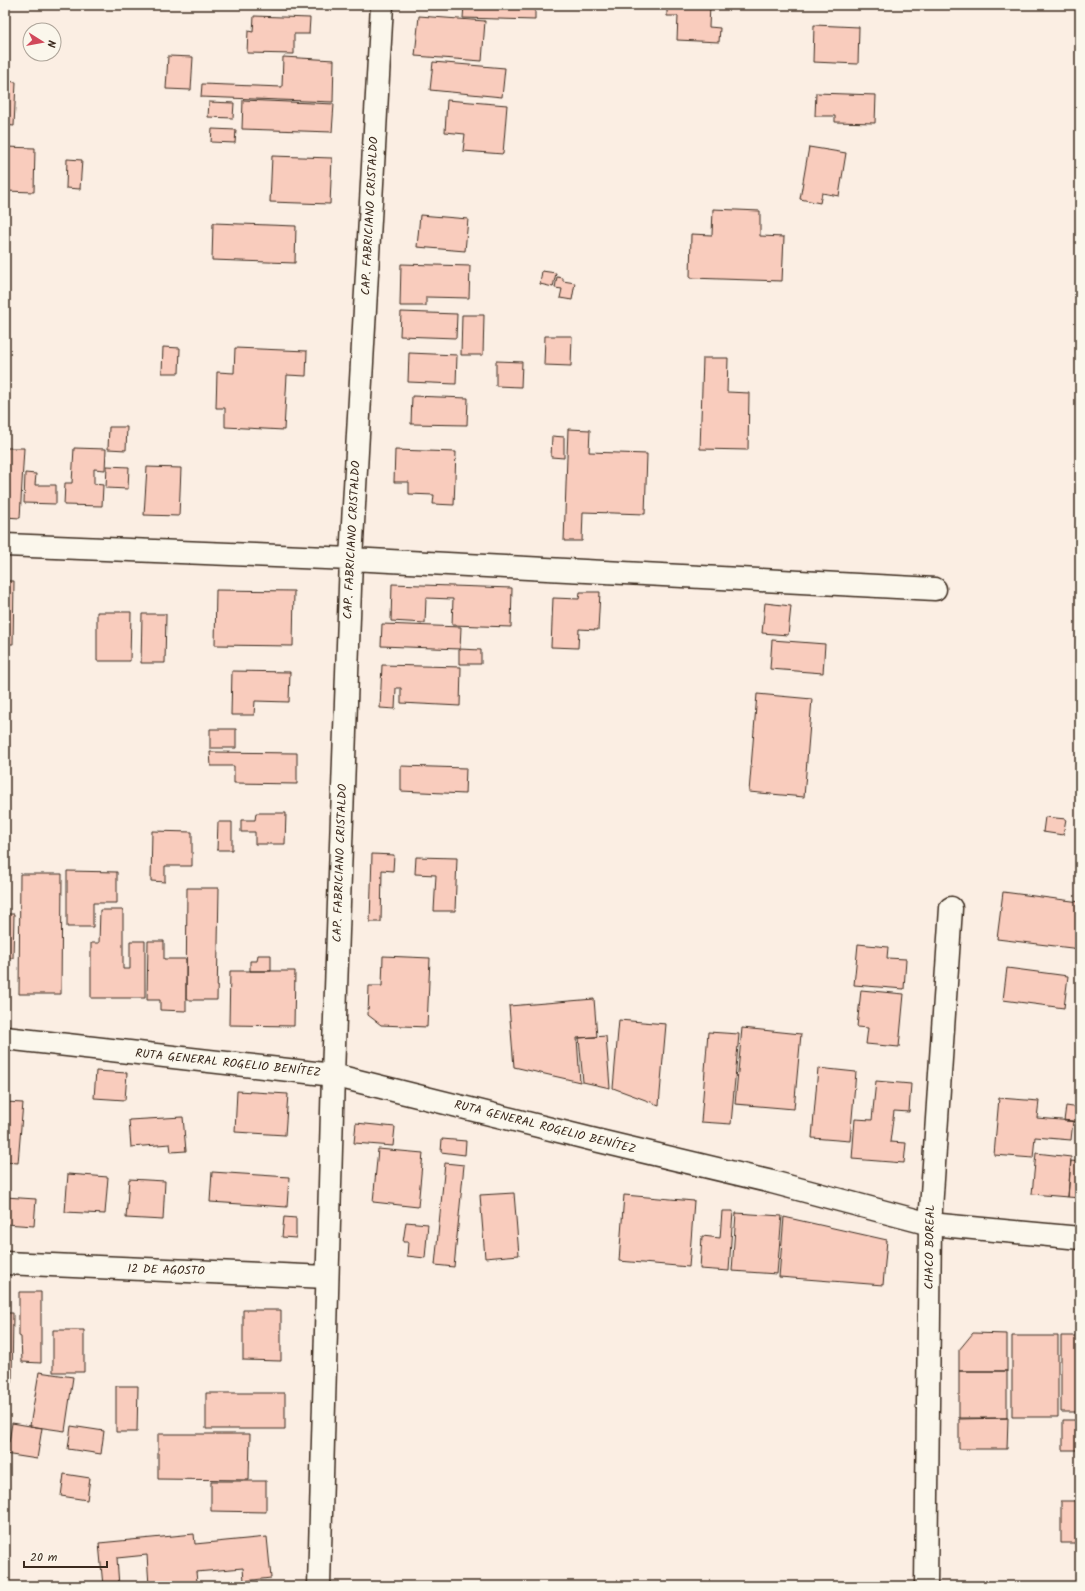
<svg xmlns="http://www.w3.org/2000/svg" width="1085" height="1591" font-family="Kalam,sans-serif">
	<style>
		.building { fill: #f9ccbd; stroke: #3b2a1e }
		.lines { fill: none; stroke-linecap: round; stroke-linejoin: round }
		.street-casing { stroke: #3b2a1e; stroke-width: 25 }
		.secondary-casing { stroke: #3b2a1e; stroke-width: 25 }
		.primary-casing { stroke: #3b2a1e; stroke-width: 25 }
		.street { stroke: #fbf7ec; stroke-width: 22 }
		.secondary { stroke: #fbf7ec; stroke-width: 22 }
		.primary { stroke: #fbf7ec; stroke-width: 22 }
		.labels { text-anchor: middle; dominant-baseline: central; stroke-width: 3; stroke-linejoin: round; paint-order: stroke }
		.street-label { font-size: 12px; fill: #3b2a1e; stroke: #fbf7ec }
	</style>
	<rect width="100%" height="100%" fill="#fbeee3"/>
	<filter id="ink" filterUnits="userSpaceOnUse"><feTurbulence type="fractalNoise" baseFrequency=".025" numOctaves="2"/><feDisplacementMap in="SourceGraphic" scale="8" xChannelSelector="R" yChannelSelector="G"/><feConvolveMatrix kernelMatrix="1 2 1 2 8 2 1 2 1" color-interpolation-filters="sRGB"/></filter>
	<g filter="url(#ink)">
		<path class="building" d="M270,5H308V10L270,9Z
			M464,5H535V20L463,18Z
			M667,5H710L709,27L720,28L719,42L677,40L678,16H667Z
			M254,16L310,18L309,34H294V54L247,53L248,31L253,32Z
			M419,16L485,21L482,61L415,56Z
			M814,25L859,27L858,64L813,62Z
			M168,56L193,57L191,90L166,89Z
			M283,57L334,60L333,102L201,97L202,84L282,87Z
			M433,62L505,68L502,97L430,90Z
			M5,81L16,82L14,126L5,125Z
			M816,93L876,95L875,123L835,122V116H815Z
			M243,100L334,104L332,132L242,129Z
			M447,100L507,105L503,154L463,151L465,134L445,132Z
			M209,102L234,103L233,118L208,117Z
			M212,129L236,130L235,143L211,142Z
			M5,147L35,148L34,192L5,191Z
			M809,147L846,153L839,196L822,193L820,203L800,199Z
			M272,156L332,158L330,204L270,202Z
			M67,159L82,160L80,189L66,188Z
			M713,209L760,211V236L784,237L782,281L690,278L691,234L712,235Z
			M420,215L468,219L465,251L417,247Z
			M213,223L296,226L295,263L212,260Z
			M401,264L470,266L469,298L426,297V306H400Z
			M542,271L556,273L553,287L540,284Z
			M557,277L563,278V281L575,283L572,300L560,298L562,289L555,288Z
			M401,312L457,314L456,338L400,336Z
			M462,315H484L483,355H461Z
			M545,336H572L571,366L544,365Z
			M163,347L180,348L179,373H162Z
			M235,348L307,351L306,376L287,375L284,430L225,427V408H216L217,372L234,373Z
			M409,353L457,355L456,384L408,382Z
			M703,358H728L727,392L749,393L748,450L700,449Z
			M496,361L522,362L521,387L496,386Z
			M412,396L468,398L467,425L411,424Z
			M109,427H127L126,450L108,449Z
			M568,429L590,430L589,452L647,454L645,514L583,512L582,541H564Z
			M552,436L564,437V458L551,457Z
			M5,448H24L20,518L5,517Z
			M74,448L106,449L105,470L94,469V484L103,485L102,506L64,505L65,483H72Z
			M395,450L456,452L454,505L433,504L434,495L409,494V482H394Z
			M107,466L129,467L128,489L106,488Z
			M147,467L181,468L179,516L144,515Z
			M25,473L36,474L35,485H56V504L24,503Z
			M5,581H14L13,644H5Z
			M392,584L512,588L511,627L452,625L453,599L426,598L425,623L391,621Z
			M216,590L294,591L293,646L215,645Z
			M580,592H600L598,630L579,629L578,648L551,647L553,598L579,599Z
			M765,603L791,606L788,635L762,633Z
			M97,612H131L130,661H97Z
			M142,614H166L165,663H141Z
			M382,624L461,627L460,649L381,646Z
			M772,640L825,644L823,673L770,669Z
			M459,649L481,650V664H459Z
			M382,665L461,667L460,706L401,703V688H396L395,709L380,708Z
			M232,671L290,672L289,702L255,701L254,715H231Z
			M757,694L812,699L804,797L749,792Z
			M210,729H236V748H210Z
			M210,752L297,753V784L234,783V766H211Z
			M401,766L466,768L465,794L401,791Z
			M256,813H286L285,844H255V832H241V820H255Z
			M1045,817L1066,819L1063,835L1043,832Z
			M218,822H232V850H217Z
			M152,831L192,832V866H165V882L151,881Z
			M372,854L394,855L393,871L382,870L381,922H370Z
			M416,857L457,858L455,911H434L436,875L415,874Z
			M67,871L117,872V903H93V927H67Z
			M20,874H62L61,994H19Z
			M187,888H219L217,1000H186Z
			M1003,892L1080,902V949L997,939Z
			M100,910H123V969H130V941H145V998H91V943H99Z
			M5,914H14L13,958H5Z
			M148,941H164V959H186V1011L160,1010V1000H147Z
			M858,944L888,947L887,958L906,959L904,989L854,985Z
			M258,955H271V971H250V961H257Z
			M383,956L430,958L427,1027L381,1025L368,1015L369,986H382Z
			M1007,968L1068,976L1064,1008L1003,1000Z
			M230,971H295L294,1026L229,1025Z
			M861,990L904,994L899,1047L866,1044L868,1028L857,1027Z
			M594,999L597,1037L577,1038L580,1082L514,1067L509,1006Z
			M619,1020L666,1024L659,1105L613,1088Z
			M742,1028L801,1034L794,1109L735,1104Z
			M708,1032L739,1034L731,1124L701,1122Z
			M606,1036L610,1088L583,1082L579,1038Z
			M818,1068L856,1072L850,1141L812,1138Z
			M96,1071L127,1073L125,1100L94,1098Z
			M876,1081L911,1084L909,1112L894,1111L890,1142L906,1143L904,1163L852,1159L855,1119L872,1120Z
			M237,1091L288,1094L285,1135L235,1132Z
			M999,1098L1039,1101L1037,1118L1073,1121L1071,1140L1035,1137L1033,1158L994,1155Z
			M5,1102L23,1103L18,1163L5,1162Z
			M1066,1106L1080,1108V1122L1064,1121Z
			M183,1117L186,1151L171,1152L170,1144L131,1147L129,1120Z
			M356,1123L395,1127L393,1146L354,1143Z
			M442,1139L466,1141L465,1155L441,1152Z
			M378,1149L423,1153L418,1207L373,1202Z
			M1036,1153L1071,1157L1068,1197L1032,1194Z
			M1071,1161L1080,1162V1198L1068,1197Z
			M445,1163L464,1165L454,1267L435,1265Z
			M212,1172L289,1177L287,1207L210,1202Z
			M68,1174L108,1177L105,1214L65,1212Z
			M129,1179L165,1181L163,1220L126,1218Z
			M514,1193L519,1255L485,1258L480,1195Z
			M624,1195L694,1201L689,1267L619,1261Z
			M5,1197L36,1199L34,1226L5,1224Z
			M722,1211H733L729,1271L700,1269L702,1236L720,1238Z
			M736,1213L782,1216L777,1274L732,1271Z
			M284,1217L296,1218V1238L282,1237Z
			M784,1217L887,1240L883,1285L779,1277Z
			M406,1222L428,1224L425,1258L407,1256L408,1242H403Z
			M19,1292H41V1363L22,1362L21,1337L19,1336Z
			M243,1310H281V1361L243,1360Z
			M5,1313H13L12,1383H5Z
			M53,1330H84V1372H53Z
			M973,1333L1007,1334V1371H959V1350Z
			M1012,1336H1058V1417H1012Z
			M1061,1336H1080V1412H1061Z
			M959,1371H1007V1418H959Z
			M39,1372L73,1377L65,1431L30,1426Z
			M116,1386H138L137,1432H116Z
			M206,1393H285V1429H206Z
			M1008,1418L1007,1449H959V1419Z
			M1063,1420H1080V1450H1063Z
			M12,1423L42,1428L37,1459L5,1454V1441L9,1442Z
			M71,1426L104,1431L101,1454L68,1449Z
			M158,1434H250L249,1480L158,1479Z
			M64,1474L90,1478L87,1500L61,1496Z
			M211,1481H266V1512L211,1511Z
			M1061,1501H1080V1543H1061Z
			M194,1534L195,1544L267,1537L271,1578L244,1581L243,1568L196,1572L197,1582L149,1586L147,1555L117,1558L119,1586H103L99,1543Z"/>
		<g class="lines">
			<g class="street-casing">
				<path id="street" d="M5,545L351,559L935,589
					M333,1075L351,559L382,5
					M5,1263L327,1277
					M926,1586L930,1224L951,908"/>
			</g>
			<g class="secondary-casing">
				<path id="secondary" d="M319,1586L333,1075"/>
			</g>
			<g class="primary-casing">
				<path id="primary" d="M5,1038L333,1075L591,1139L772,1182L930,1224L1080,1238"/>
			</g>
			<use href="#street" class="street"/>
			<use href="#secondary" class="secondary"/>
			<use href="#primary" class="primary"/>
		</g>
	</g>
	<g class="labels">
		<g class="street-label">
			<text transform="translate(370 216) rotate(-87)">CAP. FABRICIANO CRISTALDO</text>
			<text transform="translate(352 540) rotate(-87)">CAP. FABRICIANO CRISTALDO</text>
			<text transform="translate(340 863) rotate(-88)">CAP. FABRICIANO CRISTALDO</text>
			<text transform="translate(228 1063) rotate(6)">RUTA GENERAL ROGELIO BENÍTEZ</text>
			<text transform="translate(545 1127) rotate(14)">RUTA GENERAL ROGELIO BENÍTEZ</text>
			<text transform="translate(930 1247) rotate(-89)">CHACO BOREAL</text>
			<text transform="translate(166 1270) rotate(2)">12 DE AGOSTO</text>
		</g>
	</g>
	<rect width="1085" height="1591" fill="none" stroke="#fbf7ec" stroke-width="20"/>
	<rect x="10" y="10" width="1065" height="1571" fill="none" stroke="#3b2a1e" stroke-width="1.5" filter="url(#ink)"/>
	<g transform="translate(42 42) rotate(101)"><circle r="19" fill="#fbf7ec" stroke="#aea59a"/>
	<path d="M0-3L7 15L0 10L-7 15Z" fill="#d1495b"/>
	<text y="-6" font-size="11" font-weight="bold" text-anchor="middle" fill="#3b2a1e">N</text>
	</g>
	<path d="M24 1561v6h83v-6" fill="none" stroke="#3b2a1e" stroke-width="2"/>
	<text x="30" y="1561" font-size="12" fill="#3b2a1e" stroke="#fbf7ec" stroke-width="3" paint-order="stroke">20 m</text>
</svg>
